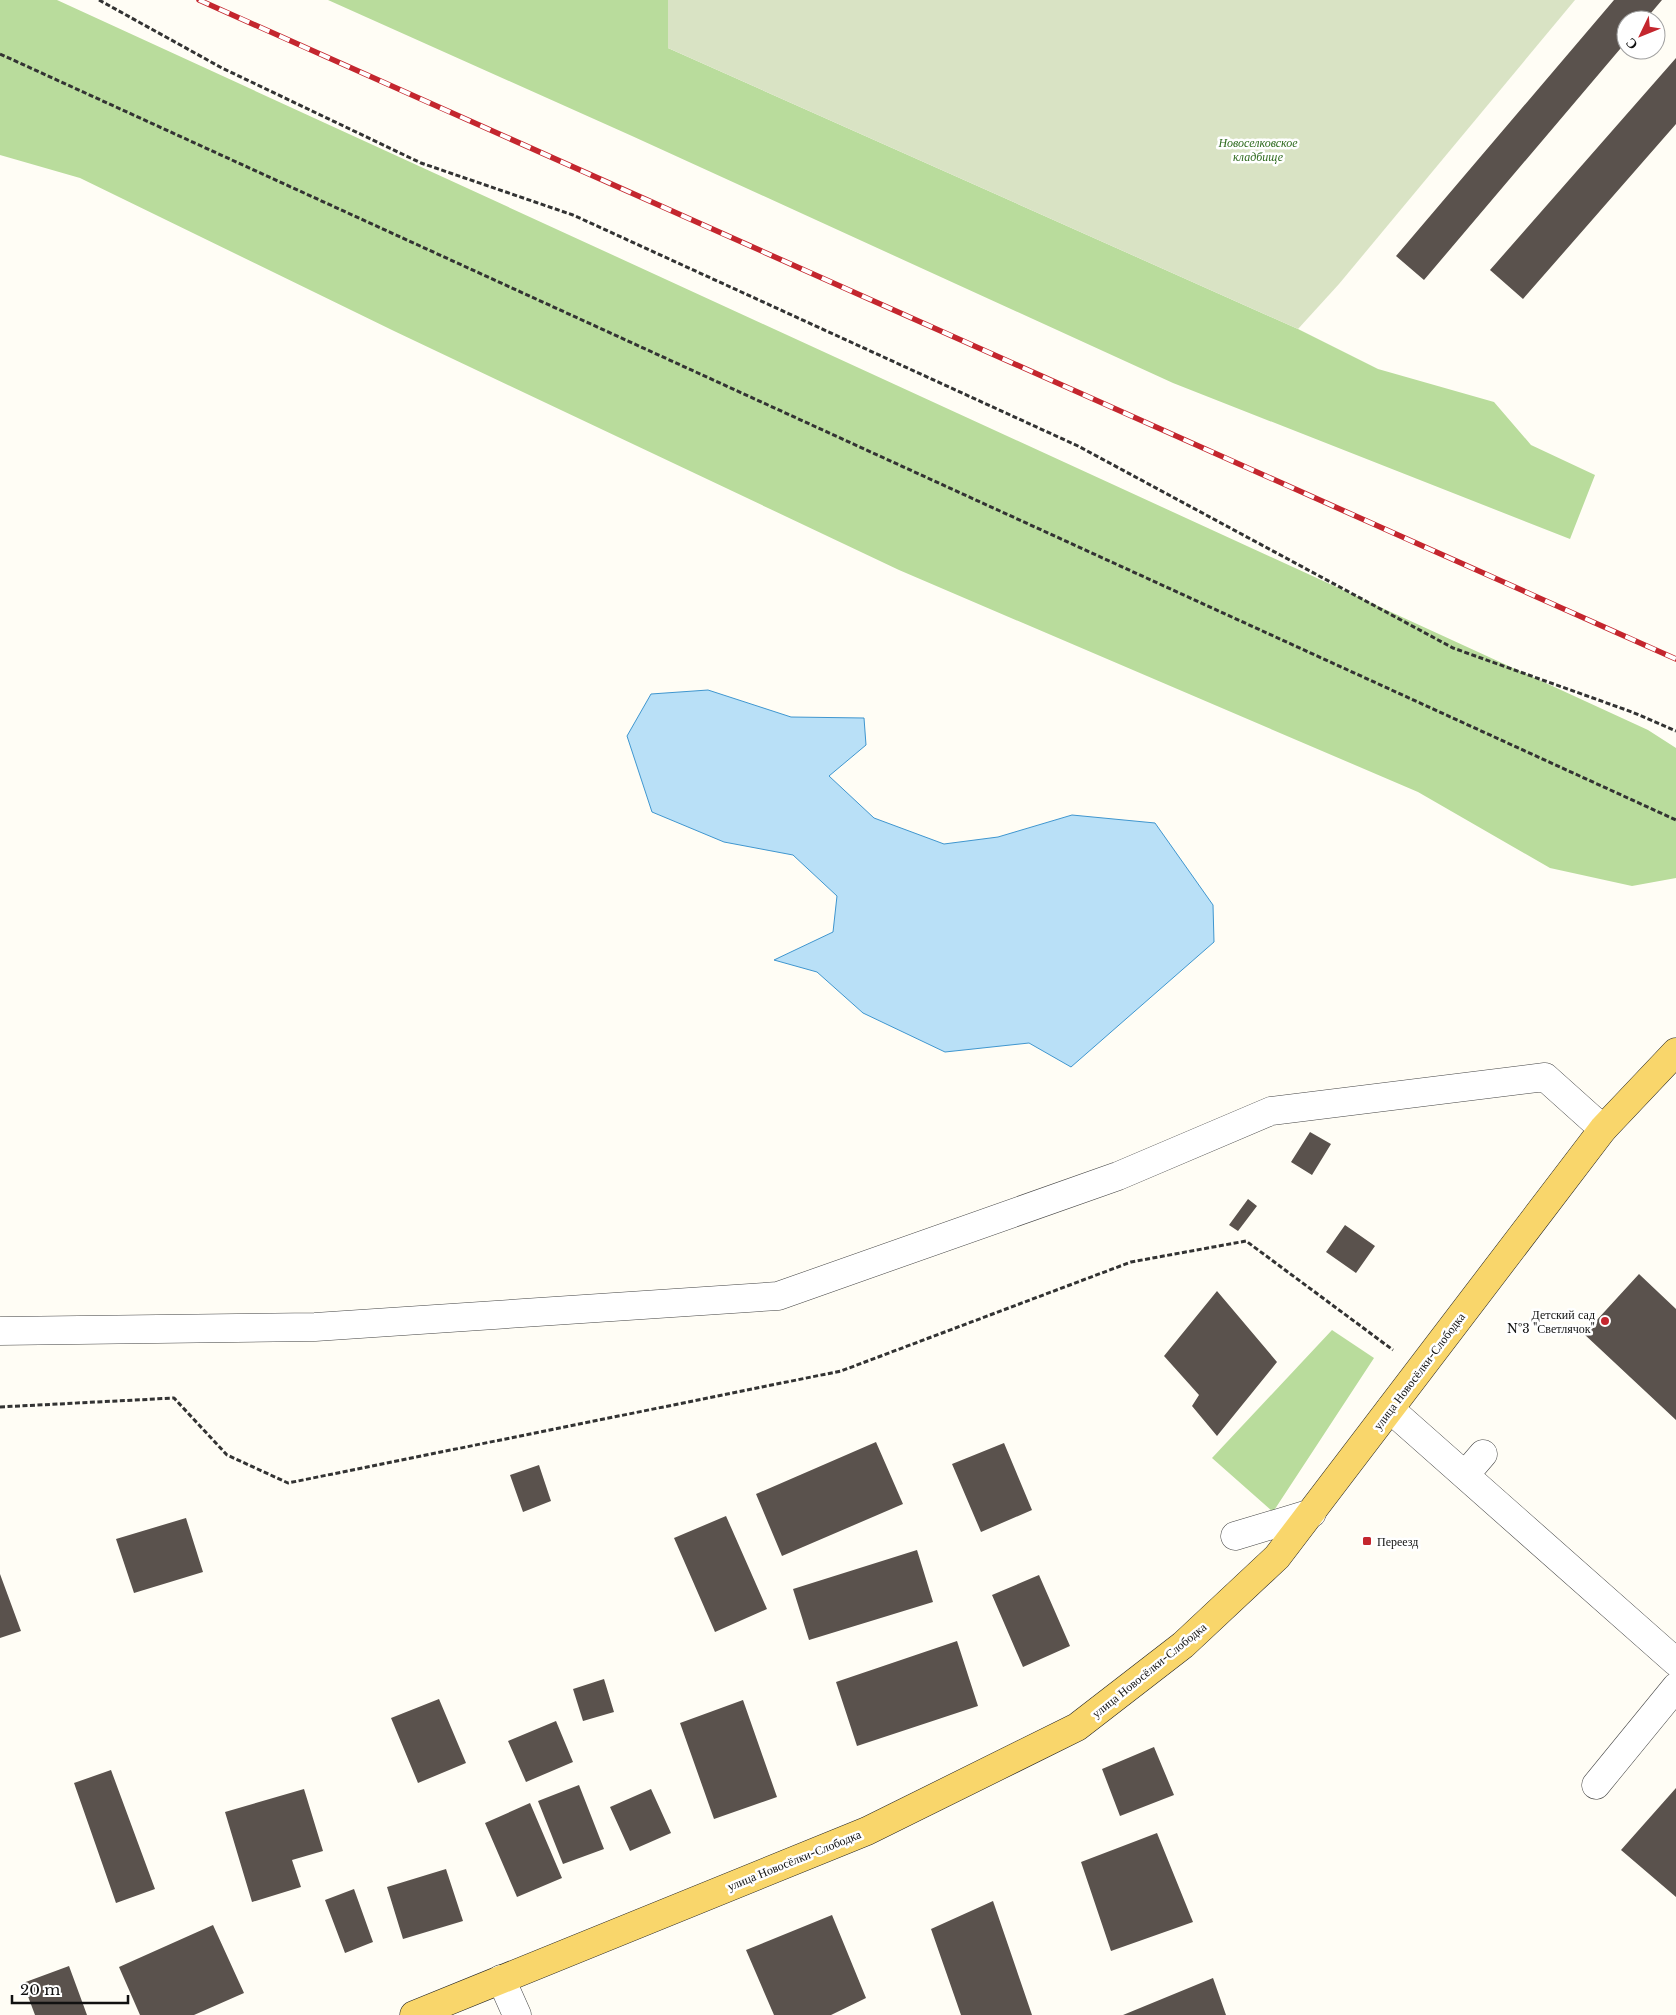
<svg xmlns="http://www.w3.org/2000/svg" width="1676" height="2015" font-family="'Libre Baskerville',serif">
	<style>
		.forest { fill: #b9dc9c }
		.cemetery { fill: #d9e3c4 }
		.water { fill: #b9e0f7; stroke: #3f96cf }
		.building { fill: #5a524d }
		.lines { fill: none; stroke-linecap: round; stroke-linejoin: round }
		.minor-casing { stroke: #444; stroke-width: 29 }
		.major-casing { stroke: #222; stroke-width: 29 }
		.path { stroke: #333; stroke-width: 3; stroke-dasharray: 5 2.5; stroke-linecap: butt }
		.minor { stroke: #fff; stroke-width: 28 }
		.major { stroke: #f9d66b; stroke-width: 28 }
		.rail-casing { stroke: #c4262e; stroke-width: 5.5 }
		.rail { stroke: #fff; stroke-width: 4; stroke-dasharray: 11; stroke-linecap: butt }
		.poi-dot { fill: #c4262e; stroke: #fff; stroke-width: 2 }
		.labels { text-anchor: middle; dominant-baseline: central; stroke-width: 5; stroke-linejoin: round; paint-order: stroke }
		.park-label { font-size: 12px; font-style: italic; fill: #2f6b1f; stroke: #fff }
		.poi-label { font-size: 12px; fill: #111; stroke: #fff; text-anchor: end }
		.street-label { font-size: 12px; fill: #111; stroke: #fff }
	</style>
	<rect width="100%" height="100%" fill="#fffdf5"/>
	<path class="forest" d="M0,0H57L1648,730L1676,748V878L1632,886L1550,868L1418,792L899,570L394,331L80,178L0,155Z
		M328,0H668V48L1298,329L1378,369L1494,402L1531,445L1595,475L1570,539L1173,383L632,136Z
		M1332,1330L1374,1358L1273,1512L1212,1458Z"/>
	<path class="cemetery" d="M668,0H1575L1339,284L1298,329L668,48Z"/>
	<path class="water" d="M708,690L791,717L864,718L866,745L829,776L874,818L944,844L998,837L1072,815L1155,823L1213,905L1214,942L1071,1067L1029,1043L945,1052L863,1013L817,972L774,960L833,932L837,896L793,855L724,842L652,812L627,736L651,694Z"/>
	<path class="building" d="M1614,0H1662L1645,20H1626V42L1424,280L1396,256Z
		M1676,58V124L1523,299L1490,270Z
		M1310,1132L1331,1144L1312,1175L1291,1162Z
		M1248,1199L1257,1206L1238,1231L1229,1225Z
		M1345,1225L1375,1246L1356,1273L1326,1252Z
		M1639,1274L1676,1309V1420L1584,1334Z
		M1217,1291L1277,1362L1217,1436L1192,1406L1199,1395L1164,1356Z
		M876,1442L903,1504L782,1556L756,1494Z
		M1004,1443L1032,1510L981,1532L952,1464Z
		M539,1465L551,1501L523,1512L510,1475Z
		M726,1516L767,1609L715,1632L674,1538Z
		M186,1518L203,1572L134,1593L116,1539Z
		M917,1550L933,1602L809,1640L793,1589Z
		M0,1574L21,1631L0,1638Z
		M1039,1575L1070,1646L1023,1667L992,1595Z
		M957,1641L978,1706L857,1746L836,1682Z
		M604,1679L614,1712L583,1721L573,1689Z
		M439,1699L466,1763L418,1783L391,1718Z
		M743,1700L777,1797L714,1819L680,1723Z
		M556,1721L573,1762L526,1782L508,1741Z
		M1154,1747L1174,1795L1120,1816L1102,1769Z
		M111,1770L155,1889L116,1903L74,1783Z
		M579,1785L604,1849L563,1864L538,1801Z
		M1676,1788V1897L1621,1850Z
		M304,1789L323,1851L292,1860L301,1887L252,1902L225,1812Z
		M651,1789L671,1833L630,1851L610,1807Z
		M530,1803L562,1878L517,1897L485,1823Z
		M1157,1833L1193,1922L1111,1951L1081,1862Z
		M446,1869L463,1921L403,1939L387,1887Z
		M354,1889L373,1942L345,1953L325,1900Z
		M993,1901L1032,2015H961L931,1929Z
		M832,1915L866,1998L831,2015H774L746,1950Z
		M213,1925L244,1993L194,2015H140L119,1967Z
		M69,1966L87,2015H35L23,1983Z
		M1213,1978L1226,2015H1123Z"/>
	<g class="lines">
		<g class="minor-casing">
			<path id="minor" d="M0,1331L315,1327L778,1296L1118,1176L1271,1111L1545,1077L1603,1129
				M1390,1409L1676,1662
				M1465,1475L1483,1454
				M1235,1536L1312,1513
				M1596,1785L1676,1687
				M501,1979L517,2015"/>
		</g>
		<g class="major-casing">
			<path id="major" d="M414,2015L867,1831L1077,1727L1183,1645L1277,1557L1603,1129L1676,1052"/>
		</g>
		<path class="path" d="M99,0L222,68L421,163L573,215L1078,446L1453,648L1632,712L1676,731
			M0,54L1676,820
			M0,1407L174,1398L227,1455L288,1483L841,1371L1131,1262L1246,1241L1393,1350"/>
		<use href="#minor" class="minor"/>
		<use href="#major" class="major"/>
		<g class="rail-casing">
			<path id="rail" d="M199,0L1676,659"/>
		</g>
		<use href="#rail" class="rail"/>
	</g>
	<g class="poi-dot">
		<circle cx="1605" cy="1321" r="5"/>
		<rect x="1362" y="1536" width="10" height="10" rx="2.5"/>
	</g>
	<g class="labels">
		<g class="park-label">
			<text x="1258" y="142">Новоселковское<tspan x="1258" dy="14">кладбище</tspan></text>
		</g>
		<g class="poi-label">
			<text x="1595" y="1314">Детский сад<tspan x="1595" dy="14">№3 "Светлячок"</tspan></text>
			<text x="1377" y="1541" text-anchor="start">Переезд</text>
		</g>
		<g class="street-label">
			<text transform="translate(1419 1371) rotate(-53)">улица Новосёлки-Слободка</text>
			<text transform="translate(1149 1670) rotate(-39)">улица Новосёлки-Слободка</text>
			<text transform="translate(794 1860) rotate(-22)">улица Новосёлки-Слободка</text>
		</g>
	</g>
	<g transform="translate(1641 35) rotate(227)"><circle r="24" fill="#ffffff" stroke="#a0a0a0"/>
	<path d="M0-4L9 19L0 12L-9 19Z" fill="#c4262e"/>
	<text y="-8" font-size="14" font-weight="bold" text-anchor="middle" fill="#111111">С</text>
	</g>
	<path d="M12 1995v8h116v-8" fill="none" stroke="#111111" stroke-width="2.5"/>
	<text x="20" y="1995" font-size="15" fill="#111111" stroke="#ffffff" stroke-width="4" paint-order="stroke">20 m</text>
</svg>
